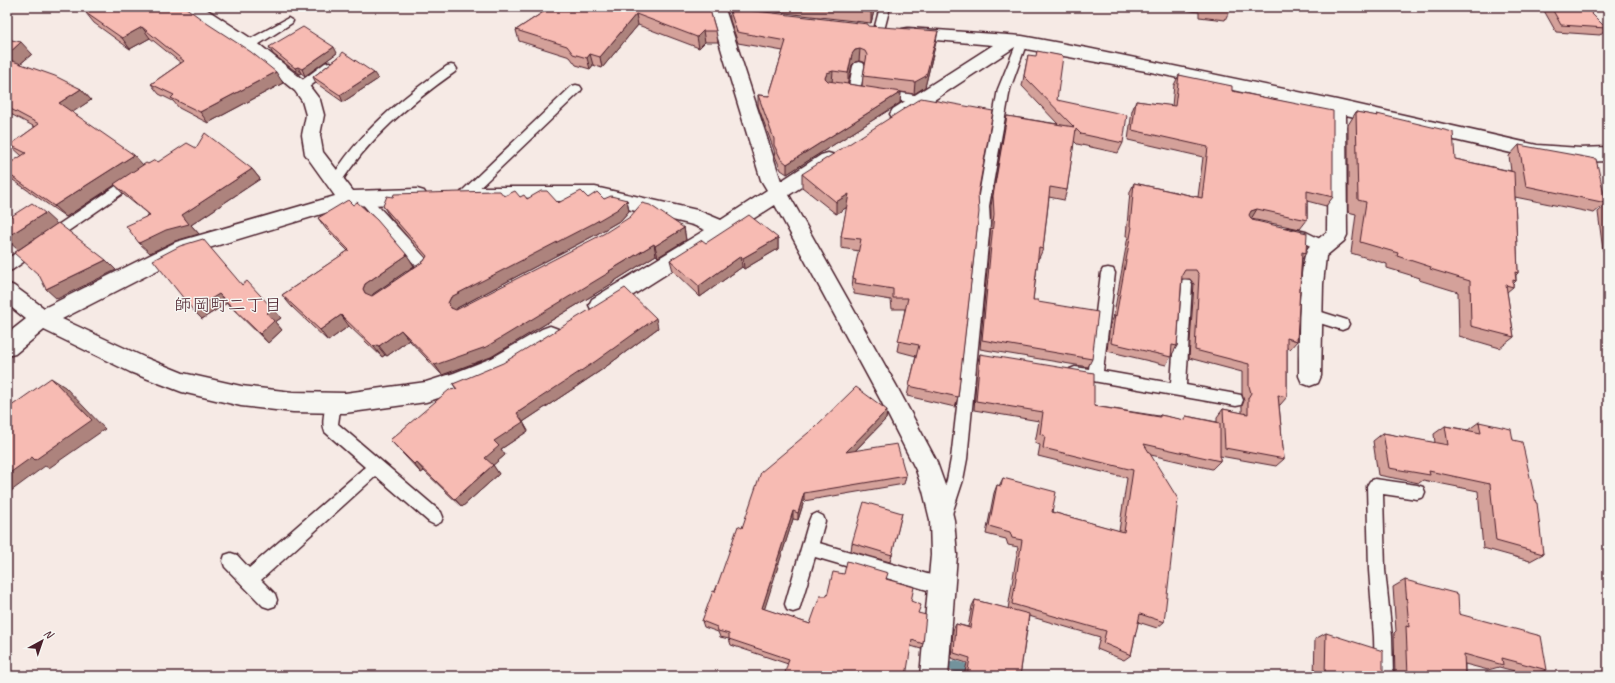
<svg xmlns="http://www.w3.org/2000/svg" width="1615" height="683" font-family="Caveat,'Klee One',sans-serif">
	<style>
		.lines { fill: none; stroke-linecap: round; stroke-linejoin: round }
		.stream { fill: #73939c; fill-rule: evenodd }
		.lane-casing { stroke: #4a1f2b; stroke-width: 3 }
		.street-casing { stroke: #4a1f2b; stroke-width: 3 }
		.lane { fill: #f6f6f2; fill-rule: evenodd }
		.street { fill: #f6f6f2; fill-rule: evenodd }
		.wall { fill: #d4a19a; stroke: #4a1f2b; fill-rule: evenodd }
		.shaded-wall { fill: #ad837d; stroke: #4a1f2b }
		.building { fill: #f7bbb3; stroke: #4a1f2b }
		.labels { text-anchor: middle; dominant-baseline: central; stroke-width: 3; stroke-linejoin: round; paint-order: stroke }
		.neighbourhood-label { font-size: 18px; fill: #4a1f2b; stroke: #f6f6f2 }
	</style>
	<rect width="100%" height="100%" fill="#f6eae5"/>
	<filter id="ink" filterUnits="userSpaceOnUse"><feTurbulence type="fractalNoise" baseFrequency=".025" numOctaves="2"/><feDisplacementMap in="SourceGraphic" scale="8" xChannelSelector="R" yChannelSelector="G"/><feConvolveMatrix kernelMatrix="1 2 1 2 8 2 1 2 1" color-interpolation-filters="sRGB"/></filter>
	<g filter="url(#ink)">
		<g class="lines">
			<path class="stream" d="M954,660L988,670L992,672L994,676C978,676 964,677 950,670L948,666L950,662Z"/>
			<g class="lane-casing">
				<path id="lane" d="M880,7H890L884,30L883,32H875L874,30Z
					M288,18L293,21L292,23L253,48H245L244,45L245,42Z
					M1022,38L1026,39L1027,42L1010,89L989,206L990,224L967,459L963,480L951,517L949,522L943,525L937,522L935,517L947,480L951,459L978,224L977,206L998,89L1017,42L1018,39Z
					M329,62L333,63L335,66L333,69L305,90H297L295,87L297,84L325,63Z
					M859,62L863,63L865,66L860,91L858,94H850L848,91L853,66L855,63Z
					M451,65L455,66L457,69L455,72C411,103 367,139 339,186L335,188L331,186L329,183C356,134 402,98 447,66Z
					M576,85L580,86L582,89L580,92L470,197L466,199L462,197L460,194L462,191L572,86Z
					M882,90L921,96L925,97L927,100L925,103L921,104L878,97L876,94L878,91Z
					M135,174L139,176L141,179L139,182L12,270L7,271V259L131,176Z
					M364,193L368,195L430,263L432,267C428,275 418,282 409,279L407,275L409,271L416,266L360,201L358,198L360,195Z
					M1288,228L1306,232L1328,243L1330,247L1328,251L1323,252L1298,240L1283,237L1282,233L1283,229Z
					M1108,268L1113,269L1115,273L1103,371L1171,383L1178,284L1180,280L1185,279L1190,280L1192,284L1186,385L1236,394L1241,395L1243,400L1241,405L1236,406L1070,377L1068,373L1070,369L1075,367L1089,369L1101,273L1103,269Z
					M1312,309L1347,320L1349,324L1347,328L1342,330L1307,319L1305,315L1307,311Z
					M334,397L339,398L341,403L338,424L441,512L443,517L441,522L435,525L429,522L376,476L261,580L275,594L277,600L275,606L269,608L263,606L225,567L223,561L225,555L231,553L237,555L249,568L365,467L325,432C321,423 325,407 329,398Z
					M1375,479L1417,485L1423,487L1425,492L1423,497L1417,499L1383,494L1385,570L1392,637L1393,676H1375L1374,637L1369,570L1367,486L1370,481Z
					M817,513L823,516L825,521L819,543L941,578L947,580L949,586L947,592L941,594L815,557L799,610L793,612L787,610L785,604L809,521L811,516Z"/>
			</g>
			<g class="street-casing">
				<path id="street" d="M183,7H203L255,41L307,83L320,100L324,115L320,135L323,152L353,191L417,189L424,191L427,196L424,201L417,203L348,206L189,254L62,319L146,358L183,373L241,386L293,392L345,393L426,382L454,373L492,358L542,329L550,326L558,329L561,335L558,341L508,372L466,389L426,402L345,413L293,412L241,406L182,392L130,372L44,330L15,354L7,356V334L26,319L7,304V283L14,286L44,308L176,242L335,196L305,154L302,135L306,115L302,101L295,91L243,49L185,11Z
					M719,7L724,8L726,12L781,181L821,155L828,153L835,155L838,160L835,165L789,195L896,385L936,460L947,491L954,520L957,555L948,676H920L931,555L930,520L923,491L916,470L880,399L775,205L608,311L600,314L592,311L589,305L592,299L705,230L693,225L595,201H472L465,199L462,194L465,189L472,187H595L697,210L721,220L767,190L761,180L710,12L712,8Z
					M908,28L1022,36L1087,48L1337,100L1537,145L1580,148L1608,147V161L1580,162L1537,159L1346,115L1347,235L1344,241L1326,256L1323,284L1321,376L1318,383L1310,386L1302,383L1299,376C1299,354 1298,262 1308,248C1313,242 1321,237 1327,232L1328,111L1151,72L1015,47L905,119L899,120L893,119L890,114L893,109L993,45L902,37L900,33L902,29Z"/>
			</g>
			<use href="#lane" class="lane"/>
			<use href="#street" class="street"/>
		</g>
		<path class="wall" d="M96,7L283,83L208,123L179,108L173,101L159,94L151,84L181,63L150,38L130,49L94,23L86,13Z
			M551,7H709L716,31L718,42H705L699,48L638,25L602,68L593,65L590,69L576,65L570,57L519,41L516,30Z
			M734,7H875L871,23Z
			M1158,7H1231L1225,20L1199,17V12Z
			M1542,7H1585L1606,28L1600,35L1556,32Z
			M729,8L868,26L936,42L925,87L914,94L901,92L900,103L787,174L781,170L775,156L774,150L758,106V95L769,96L783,51L738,43L730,20ZM859,61L864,62L865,64L863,76L862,86L848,84L852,65L855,62Z
			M1608,9V22L1603,15Z
			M7,39L32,54L20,64L81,89L91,100L72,112L143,165L158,162L196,148L252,169L260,179L191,225L199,234L175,241L150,253L149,215L124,195L115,185L66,217L13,180L7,175V165L22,156L10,145L35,127L7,112Z
			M269,47L337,53L305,76L301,73L299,74L273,54Z
			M1028,55L1057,100L1123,143L1118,153L1077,144L1074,141L1067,190L1064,200L1049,197L1043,249L1039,258H1038L1033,300L1038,302L1092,359L1088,367L980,349L991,224V206L1005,126L1007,116L1058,124L1022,86Z
			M340,56L378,79L343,102L316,83L313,77Z
			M1179,75L1232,91L1333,197L1326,206L1307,201V220L1300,229L1251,219L1252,220L1306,253L1302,259L1297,341L1290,349L1287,348V397L1280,405H1279L1284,459L1276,466L1220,456V461L1212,469L1151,455L1164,622L1157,628L1138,622L1131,655L1124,660L1097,649L1100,637L1029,616L1020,676H964L967,663L951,658L953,630L956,624L968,627L972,606L975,600L1008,609L1018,547L1008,545L1006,539L986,534L994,493L997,485L999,486L1003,478L1052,512L1119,531L1127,478L1038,456L1040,445L1035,443L1039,421L974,410L977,364L980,354L1094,406L1159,416L1160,415L1183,420L1186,416L1217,422V417L1223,409L1242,413V406L1244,401L1242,394V372L1189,358L1194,284L1190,279H1182L1177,346L1166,365L1107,351L1110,324L1113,319L1128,236H1126L1130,192L1134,183L1198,197L1203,157L1128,140L1132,111L1136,101L1172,106L1174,85Z
			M1356,112L1376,116L1377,114L1455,159L1511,171L1509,156L1519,145L1606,203L1594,213L1515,197L1518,273L1516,275V281L1513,284V287L1507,292L1514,337L1500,348L1459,336L1458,292L1419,280L1420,278L1387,268V264L1351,253L1356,214L1348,212V125Z
			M802,174L978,194L958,397L955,407L907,396L916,356L897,351L905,309H892L891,300L854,294V290L852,289L853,278L859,251L841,248V237L847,207L836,214L802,187Z
			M504,196L520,197L558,203L588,198L604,199L627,200L629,211L621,220L597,234L457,308L456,310L684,228L686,240L658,257L656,255L613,282V283L491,357L442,375L409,340L387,356L385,355L382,357L349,326L328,341L291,306L282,295L348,251L326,229L318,218L414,266L373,294L372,296L424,261L426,258L390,217L383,206Z
			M1608,203V253L1603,251L1598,212Z
			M778,238V249L744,269L742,267L700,297L673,271L670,260L706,243Z
			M242,284L273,309L281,318L275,322L282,330L268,343L227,303L202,319L193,310Z
			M658,328L600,371L523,422L528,431L501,449L505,455L493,465L499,474L462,507L424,471L421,473L390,440L456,389L453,384Z
			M887,410L886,419L855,451L906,476L904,484L804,501L798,520L793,519L764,609L810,624L827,596L844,574L886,579L911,601L918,613L923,644L921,649L911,646L788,664L731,645L729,639L720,637L718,632L704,627L702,621L742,528Z
			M1479,422L1513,440L1543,554L1530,561L1483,548L1478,491L1423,480L1419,483L1378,475L1373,441L1383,433L1435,443L1434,434L1445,426L1468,430Z
			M902,513L890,562L851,551L852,543Z
			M1405,580L1459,614L1547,670L1530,675L1499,667L1488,670L1465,664V676H1395L1394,633L1396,631L1393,587Z
			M1326,633L1383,676H1314L1315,639Z"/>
		<path class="shaded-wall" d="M872,7H875L871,23V12Z
			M636,14L638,25L602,68L600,57Z
			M142,27L150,38L130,49L122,38Z
			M703,31L705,42L699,48L697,37Z
			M938,31L936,42L925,87L914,94L915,82Z
			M21,42L32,54L14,69L7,62V55Z
			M334,47L337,53L305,76L302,69Z
			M860,49L859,61L855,62L852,65L848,84V73L852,54L855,50Z
			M590,54L593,65L590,69L587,58Z
			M298,67L301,73L299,74L295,68Z
			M833,71L832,83L827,84L825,78L827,73Z
			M276,72L283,83L208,123L200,112Z
			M374,73L378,79L343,102L340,95Z
			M81,89L91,100L70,114L59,103Z
			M901,92L900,103L787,174V164Z
			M134,155L144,166L66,217L54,206Z
			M252,169L260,179L191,225L199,234L175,241L150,253L139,243Z
			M849,194V206L836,214V202Z
			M627,200L629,211L621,220L597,234L457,308L455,314L448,303L451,297Z
			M1257,209L1251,219L1245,221L1251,211Z
			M45,213L57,224L18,250L7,240V237Z
			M684,228L686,240L658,257L655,246Z
			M778,238V249L744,269L743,258Z
			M654,244L656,255L613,282V283L491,357L442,375L435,365L609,271Z
			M407,255L414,266L373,294L371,300L365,293L363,289L365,284Z
			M741,256L742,267L700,297L699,286Z
			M106,260L116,270L57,299L46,289Z
			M219,294L227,303L202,319L193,310Z
			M273,309L281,318L275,322L282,330L268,343L260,334L267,313Z
			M341,315L349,326L328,341L320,330Z
			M656,318L658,328L600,371L523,422L528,431L501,449L505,455L491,467L485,458L494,441L517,413Z
			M401,330L409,340L387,356L379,346Z
			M377,345L385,355L382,357L374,347Z
			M51,378L65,387L105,429L49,468L45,466L7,494V475Z
			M887,410L886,419L845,461L846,452Z
			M416,462L424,471L421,473L414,464Z
			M493,465L499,474L462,507L455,499Z
			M804,493V501L798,520V513Z
			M793,511V519L763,614L762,608Z"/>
		<path class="building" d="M96,7H185L208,24L251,52L276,72L200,112L171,98L174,95L151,84L184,61L142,27L122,38L86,13Z
			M551,7H709L716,31H703L697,37L636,14L600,57L590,54L587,58L573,54L567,46L516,30Z
			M831,7H872L871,12Z
			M1551,7H1585L1606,28L1561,25Z
			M729,8L868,24V26L938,31L926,76L915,82L863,76L867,55L865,51L860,49L855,50L852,54L848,73L833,71L827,73L825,78L828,81L901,92L787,164L781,159L774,145V139L758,95L769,96L786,41L737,32Z
			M303,27L334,47L302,69L298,67L295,68L269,47Z
			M7,39L21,42L7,55Z
			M1037,51L1063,56L1057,100L1127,115L1123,143L1081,134L1076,129L1067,190L1050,187L1043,249L1039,248L1033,300H1038V302L1098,312L1092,359L982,340L994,214L993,196L1007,116L1074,127L1024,76L1028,55L1036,56Z
			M343,52L374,73L340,95L313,77L340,56Z
			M7,59L55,76L81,89L59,103L134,155L54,206L7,173V165L26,153L10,145L39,124L7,107Z
			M1179,75L1232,86V91L1333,111V197L1307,191V220L1257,209L1251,211L1249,215L1252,220L1307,233L1306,253L1302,252L1297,341L1287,338V397L1278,395L1284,459L1225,448L1223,409L1248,414V398L1251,393L1249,386V364L1195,350L1199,275L1196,270H1185L1182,275L1177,346L1172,345L1171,357L1111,343L1115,315L1116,316L1132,227L1130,226L1134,183L1202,198L1208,147L1132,130L1136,101L1175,106Z
			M921,98L993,111L978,194L979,212L958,397L909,386L919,345L898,341L908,298H893V289L855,283L856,279L853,278L861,239L841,237L849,194L836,202L802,174Z
			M1356,112L1378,116L1377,114L1453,132L1455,159L1514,172L1518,273L1515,272L1516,281L1513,280V287L1506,285L1514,337L1471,326L1470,281L1430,269L1431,267L1397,256L1398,253L1360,242L1366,202L1358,200Z
			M205,133L252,169L182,215L189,224L166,230L139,243L126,226L150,215L114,184L146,163L148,164L155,160L158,162L187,143L196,148Z
			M1519,145L1596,159L1606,203L1526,186Z
			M492,191H500L504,196L515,191L520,197L524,195L527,199L541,191H547L558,203L581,191L588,198L597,192L604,199L611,196L627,200L618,209L594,223L451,297L448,303L451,308L456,310L605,233L630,217L642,203L650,205L684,228L655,246L654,244L609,271L610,272L486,347L435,365L401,330L379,346L377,345L374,347L341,315L320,330L282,295L349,250L318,218L348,200L353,205L357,202L377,220L407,255L365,284L363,289L365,293L372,296L424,261L427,256L383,206L387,196L393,197L394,194Z
			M32,203L45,213L7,237V219Z
			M749,215L778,238L743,258L741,256L699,286L670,260L702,240L706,243Z
			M58,223L106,260L46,289L39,275L14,253Z
			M203,239L242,285L247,281L273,309L267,313L274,321L260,334L219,294L193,310L153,260L180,246Z
			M625,288L656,318L596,361L517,413L523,422L494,441L499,446L485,458L493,465L455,499L416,462L414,464L390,440L449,390L457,389L453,384L503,363Z
			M980,354L1094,373V406L1160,417V415L1185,420L1186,416L1220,423V461L1144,444L1178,499L1164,622L1140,614L1131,655L1103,643L1106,631L1012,604L1022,540L1012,538L1010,532L989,526L997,485L1001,486L1003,478L1056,492L1052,512L1124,532L1133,470L1043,448L1045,436L1040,434L1043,412L976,401Z
			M51,378L92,420L35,460L32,457L7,475V409Z
			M856,387L887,410L846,452L897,444L906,476L804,493L798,513L793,511L762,608L810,624L820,596H827L833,572L844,574L847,561L888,573L886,579L914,587L911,601L921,605L918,613L926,615L923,644L912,640L906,676H784L789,659L729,639V634L718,631L717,627L702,621L713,591L715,592L738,526L742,528L761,472L814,428Z
			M1479,422L1511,429L1513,440L1522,442L1536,503H1537L1543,554L1496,541L1490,484L1429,471L1430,475L1389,468L1383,433L1448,445L1445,426L1481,433Z
			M864,502L902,513L892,555L852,543Z
			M1405,580L1458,594L1459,614L1541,636L1547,670L1502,658L1503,665L1464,654L1465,676H1408L1406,626L1409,627Z
			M975,600L1029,614L1020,676H967L970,658L954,653L956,624L970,628Z
			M1326,633L1383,651V676H1325Z"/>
	</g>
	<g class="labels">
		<g class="neighbourhood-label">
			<text x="228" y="305">師岡町二丁目</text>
		</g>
	</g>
	<rect width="1615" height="683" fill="none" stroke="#f6f6f2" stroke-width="24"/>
	<rect x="12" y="12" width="1591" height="659" fill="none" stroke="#4a1f2b" stroke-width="1.5" filter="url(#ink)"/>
	<g transform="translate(42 641) rotate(40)" stroke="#f6f6f2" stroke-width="3" paint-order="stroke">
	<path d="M0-3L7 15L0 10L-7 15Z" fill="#4a1f2b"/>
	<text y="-6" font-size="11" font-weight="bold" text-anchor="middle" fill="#4a1f2b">N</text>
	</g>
</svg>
